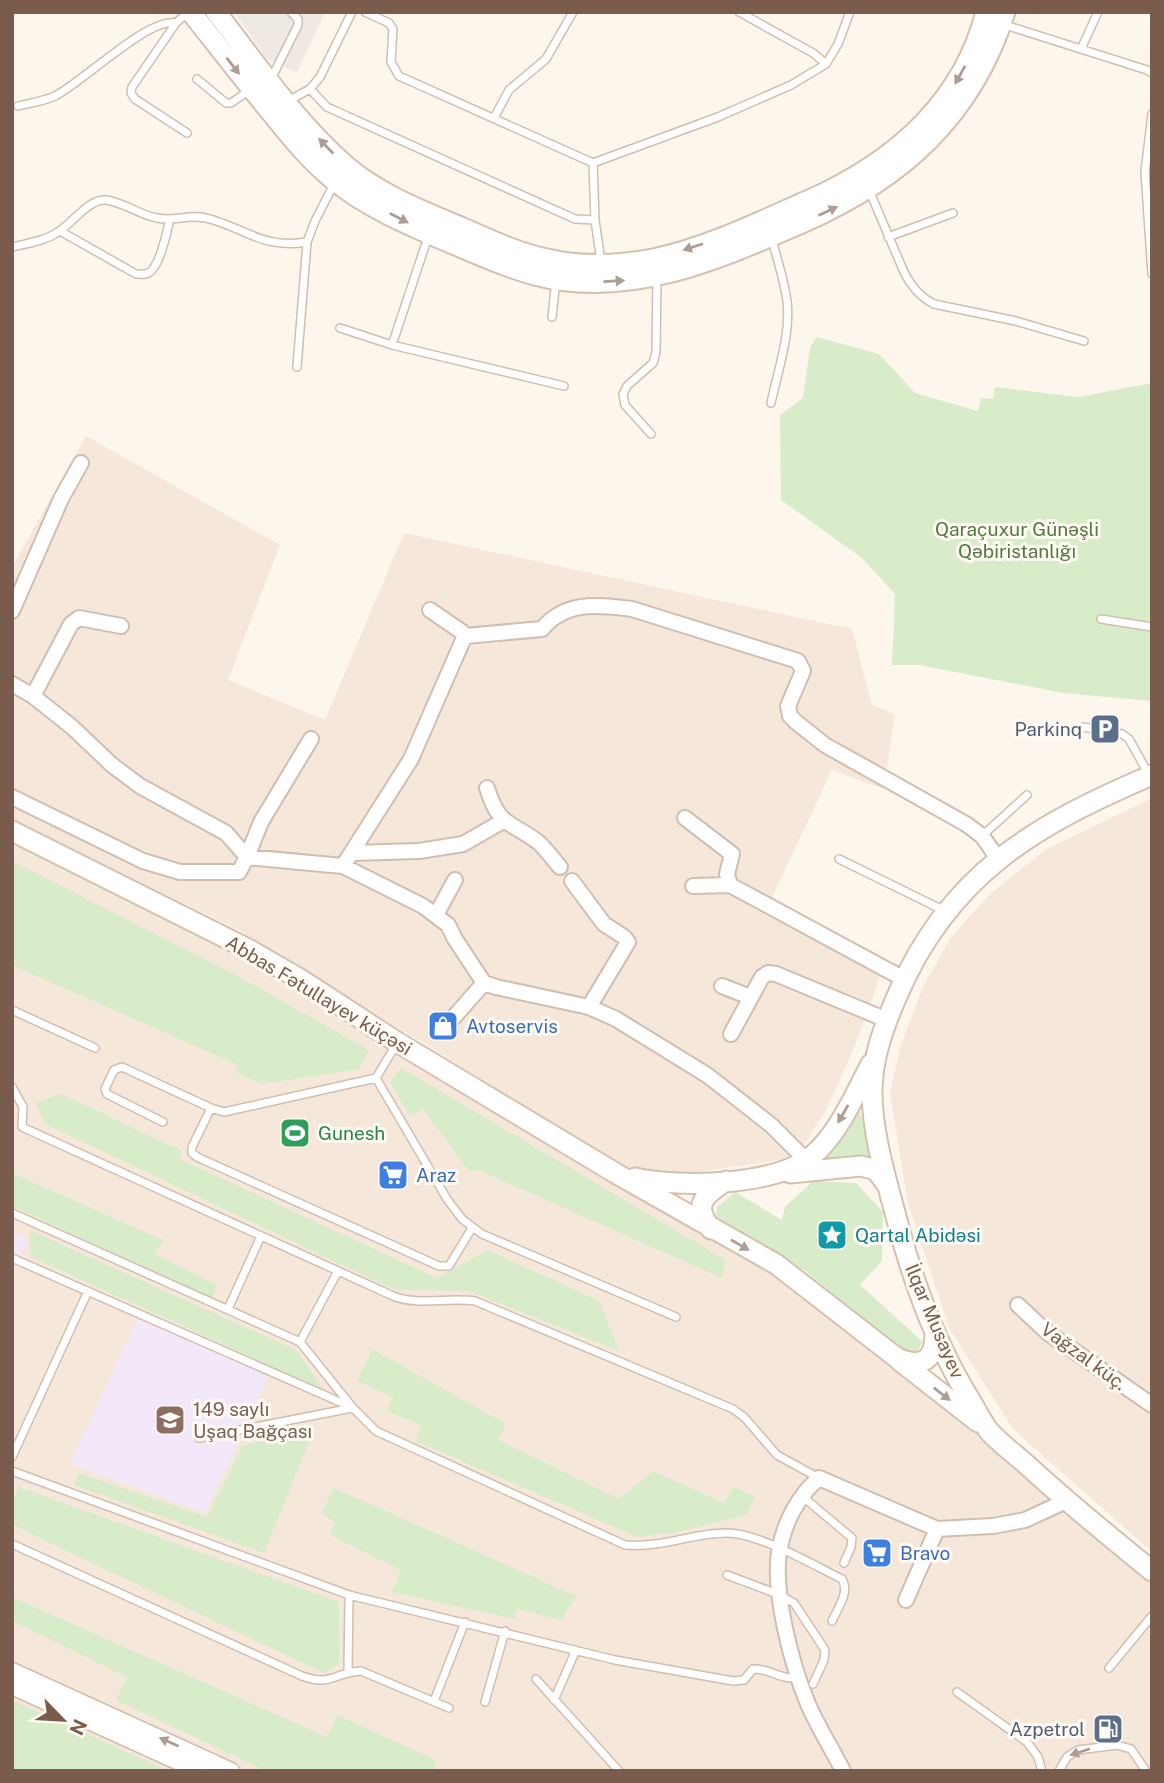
<svg xmlns="http://www.w3.org/2000/svg" width="1164" height="1783" font-family="'Public Sans',sans-serif">
	<style>
		.residential { fill: #f5e8da }
		.industrial { fill: #efe9e4 }
		.education { fill: #f3e8fa }
		.green { fill: #d8ecc9 }
		.lines { fill: none; stroke-linecap: round; stroke-linejoin: round }
		.service-casing { stroke: #d1beb0; stroke-width: 10 }
		.minor-casing { stroke: #d1beb0; stroke-width: 18 }
		.tertiary-casing { stroke: #d1beb0; stroke-width: 19 }
		.secondary-casing { stroke: #d6c0b0; stroke-width: 23 }
		.service { stroke: #fff; stroke-width: 7 }
		.minor { stroke: #fff; stroke-width: 14 }
		.tertiary { stroke: #fff; stroke-width: 16 }
		.secondary { stroke: #fff; stroke-width: 19 }
		.oneway { fill: #af9d94 }
		.labels { text-anchor: middle; dominant-baseline: central; stroke-width: 6; stroke-linejoin: round; paint-order: stroke }
		.park-label { font-size: 19px; fill: #537a41; stroke: #fffaf3 }
		.service-label { font-size: 19px; fill: #4e5e75; stroke: #fffaf3; text-anchor: end }
		.street-label { font-size: 19px; fill: #7a5c4d; stroke: #fffaf3 }
		.shop-label { font-size: 19px; fill: #366cbe; stroke: #fffaf3; text-anchor: start }
		.leisure-label { font-size: 19px; fill: #27864d; stroke: #fffaf3; text-anchor: start }
		.culture-label { font-size: 19px; fill: #0d838f; stroke: #fffaf3; text-anchor: start }
		.education-label { font-size: 19px; fill: #785e54; stroke: #fffaf3; text-anchor: start }
	</style>
	<rect width="100%" height="100%" fill="#fdf6ec"/>
	<path class="residential" d="M86,436L280,545L228,680L325,720L404,533L852,629L872,705L895,714L884,789L832,770L764,914L881,974L855,1046L826,1111L805,1143L785,1158L767,1162L661,1177L641,1173L607,1156L240,931L12,819V567Z
		M1152,798V1552L1013,1429L949,1328L908,1203L890,1093L901,1044L923,987L951,937L990,894L1045,850Z
		M12,842L261,957L776,1264L1152,1572V1771H12Z"/>
	<path class="industrial" d="M234,12H325L297,73L267,59Z"/>
	<path class="education" d="M12,1232L28,1238L12,1273Z
		M138,1318L269,1375L205,1513L70,1464Z"/>
	<path class="green" d="M817,337L879,354L915,393L978,411L981,398L993,399L995,387L1078,397L1152,383V701L1063,693L919,665H892L895,594L862,558L781,500L780,415L803,398L810,347Z
		M12,861L234,974L369,1050L359,1069L262,1084L235,1072L238,1065L12,965Z
		M401,1068L726,1260L722,1278L481,1171H469L423,1109L410,1117L390,1082Z
		M61,1094L182,1151L180,1159L437,1278L488,1250L599,1301L619,1351L469,1291L395,1290L45,1124L36,1103Z
		M858,1102L870,1156L817,1164C837,1147 848,1126 858,1102Z
		M12,1173L163,1240L155,1254L217,1285L212,1299L12,1206Z
		M813,1181L856,1183L883,1212L882,1261L860,1285L923,1342L917,1351H903L804,1270L715,1219L717,1207L735,1192L782,1220L785,1207Z
		M29,1230L296,1350L324,1390L31,1257Z
		M372,1349L506,1424L498,1440L619,1499L653,1471L724,1503L734,1487L755,1497L746,1515L683,1531L637,1537L416,1441L421,1425L387,1411L393,1397L357,1381Z
		M316,1424L264,1553L74,1485L79,1473L207,1517L242,1446Z
		M19,1487L339,1602V1664L324,1673L29,1533L12,1524V1501Z
		M334,1488L576,1596L561,1620L517,1609L514,1619L392,1592L401,1570L330,1535L335,1522L321,1513Z
		M12,1597L327,1737L337,1715L436,1760L434,1771H266L116,1700L127,1677L12,1621Z
		M12,1700L169,1771H12Z"/>
	<g class="lines">
		<g class="service-casing">
			<path id="service" d="M365,12L389,23L393,29L391,62L399,76L593,163
				M739,12L813,53L826,64L838,44L850,12
				M1002,24L1147,70L1152,73
				M1081,49L1098,12
				M197,79L226,103H231L251,89
				M270,81L298,25V19L291,12
				M310,89L327,107L575,219L595,220
				M286,102L310,89L320,77L352,12
				M18,106C31,103 44,101 55,96C83,82 148,17 176,23
				M1152,114L1145,172L1152,274
				M494,118L509,90L546,59L573,12
				M187,133L135,99L131,93L132,87L176,23L188,12
				M869,190L904,272C911,286 920,297 934,304L1016,321L1084,341
				M60,231L136,274C140,274 145,275 148,273C160,268 167,231 170,219
				M429,234L392,345L564,386
				M771,237C777,258 784,279 787,301C791,334 778,370 771,403
				M888,237L953,213
				M12,247C28,243 45,241 58,232C72,224 89,198 106,200C123,202 140,215 157,218C175,222 190,213 210,219C248,230 264,249 307,242L315,221L335,182
				M601,262L595,220L593,163L718,117L791,85L826,64
				M552,317L556,280
				M340,328L392,345
				M297,367L307,242
				M651,434L625,405L623,394L627,386L653,363L656,352L657,277
				M1101,619L1152,627
				M1083,727L1122,734L1129,739L1149,775
				M982,836L1027,795
				M839,859L945,911
				M12,1010L95,1048
				M397,1043L376,1078L447,1199L462,1219L482,1234L676,1317
				M12,1087L23,1107L22,1127L393,1296C418,1306 448,1297 475,1301L733,1409L744,1417L777,1455L819,1478
				M211,1108L192,1147V1153L197,1157L439,1266H449L472,1228
				M163,1122L107,1094L105,1089L114,1070L122,1067L211,1108L224,1112L376,1078
				M12,1213L300,1342L353,1408L376,1431L625,1545C663,1548 692,1533 727,1533C759,1533 813,1565 842,1579C850,1592 838,1608 832,1621
				M12,1258L349,1406
				M228,1309L261,1236
				M300,1342L338,1271
				M199,1438L352,1408
				M12,1457L88,1291
				M12,1471L349,1595L615,1660L733,1681L744,1680L753,1669C769,1668 780,1680 798,1678
				M802,1496L852,1538L851,1547L844,1563
				M12,1544L302,1676C332,1687 334,1672 361,1671L449,1708
				M727,1575L780,1595L794,1603L825,1650L824,1660L813,1684
				M1109,1668L1152,1616
				M348,1671L349,1595
				M536,1679L619,1771
				M957,1692L1027,1742L1038,1757L1042,1771
				M554,1700L576,1650
				M434,1701L465,1622
				M485,1702L505,1631
				M1059,1771L1067,1757L1078,1750L1117,1745L1131,1749L1146,1771"/>
		</g>
		<g class="minor-casing">
			<path id="minor" d="M12,611L61,499L81,463
				M465,636L542,629C566,600 598,605 632,609L798,661L803,671L788,706L790,716L796,722L825,745L966,824L982,836L999,860
				M12,684L33,696L72,727L112,765L140,786L226,833L247,857L261,822L311,739
				M33,696L71,624L79,618L121,626
				M487,788C499,827 510,821 538,842C546,849 553,859 560,867
				M12,797L143,861L180,872H239L247,857L343,866L423,906L448,925L455,939L484,983L496,987L589,1007L616,1019L707,1075L771,1125L806,1160
				M685,818L732,854L727,874L730,885L904,979
				M352,853L419,851L463,844L503,821
				M343,866L411,759L463,640L465,636L462,632L430,610
				M572,881L604,924L624,937L628,942L589,1007
				M693,886L730,885
				M436,915L455,880
				M722,986L750,997
				M454,1017L484,983
				M731,1034L762,977L768,973L776,974L887,1020
				M1018,1305L1048,1333L1152,1405
				M906,1600L937,1529
				M843,1771C832,1749 818,1727 808,1704C792,1666 771,1588 780,1547C785,1521 799,1495 819,1478L937,1529L993,1526L1025,1520L1066,1501"/>
		</g>
		<g class="tertiary-casing">
			<path id="tertiary" d="M12,1671L231,1771
				M12,1686L199,1771"/>
		</g>
		<g class="secondary-casing">
			<path id="secondary" d="M191,12C217,45 243,79 270,111C290,136 310,161 335,181C366,207 409,225 446,241C475,253 504,267 535,275C629,300 719,259 804,222C901,179 972,117 1005,12
				M216,12C257,65 296,122 346,166C380,195 423,211 463,228C490,240 518,253 547,259C580,267 620,265 653,259C706,248 757,223 807,201C891,164 962,105 986,12
				M1152,775C1035,825 949,874 897,996C884,1026 873,1056 872,1088C871,1132 888,1185 899,1228C915,1287 937,1346 969,1398C975,1408 981,1420 988,1430C999,1443 1015,1454 1027,1465C1067,1502 1110,1537 1152,1571
				M12,831L248,949L300,979L397,1042L617,1174L776,1264L897,1358C922,1368 935,1361 935,1333
				M790,1173L861,1166L876,1170L888,1186
				M635,1178C681,1188 776,1186 813,1155C839,1133 855,1094 871,1064
				M711,1229C692,1205 704,1195 726,1181
				M900,1361L978,1422"/>
		</g>
		<use href="#service" class="service"/>
		<use href="#minor" class="minor"/>
		<use href="#tertiary" class="tertiary"/>
		<use href="#secondary" class="secondary"/>
	</g>
	<defs><path id="oneway-solid" d="M-6-.8H1V-3.2L6.5 0L1 3.2V.8H-6Z" transform="scale(1.75)"/></defs>
	<g class="oneway">
		<use href="#oneway-solid" transform="translate(233 66) rotate(52)"/>
		<use href="#oneway-solid" transform="translate(960 75) rotate(119)"/>
		<use href="#oneway-solid" transform="translate(326 146) rotate(-134)"/>
		<use href="#oneway-solid" transform="translate(828 211) rotate(-25)"/>
		<use href="#oneway-solid" transform="translate(399 218) rotate(27)"/>
		<use href="#oneway-solid" transform="translate(693 247) rotate(162)"/>
		<use href="#oneway-solid" transform="translate(614 281) rotate(-3)"/>
		<use href="#oneway-solid" transform="translate(843 1114) rotate(120)"/>
		<use href="#oneway-solid" transform="translate(740 1245) rotate(30)"/>
		<use href="#oneway-solid" transform="translate(942 1394) rotate(38)"/>
		<use href="#oneway-solid" transform="translate(169 1742) rotate(-156)"/>
		<use href="#oneway-solid" transform="translate(1080 1752) rotate(162)"/>
	</g>
	<defs>
		<g id="parking-square" transform="scale(1.575)"><rect x="-9" y="-9" width="18" height="18" rx="4" fill="#5c6f8a" stroke="#fffaf3"/><path d="M-3.5-5.5H1a3.5 3.5 0 0 1 0 7H-1V5.5H-3.5ZM-1-3.4V-.6H.8a1.4 1.4 0 0 0 0-2.8Z" fill="#fff"/></g>
		<g id="shop-square" transform="scale(1.575)"><rect x="-9" y="-9" width="18" height="18" rx="4" fill="#3f7fe0" stroke="#fffaf3"/><path d="M-5-2.5h2.3a2.7 3.5 0 0 1 5.4 0H5L5.5 6h-11ZM-1.5-2.5h3a1.5 2.3 0 0 0-3 0Z" fill="#fff"/></g>
		<g id="stadium-square" transform="scale(1.575)"><rect x="-9" y="-9" width="18" height="18" rx="4" fill="#2e9e5b" stroke="#fffaf3"/><path d="M0-5a6.5 5 0 1 0 0 10a6.5 5 0 1 0 0-10ZM-3.5-1.8h7v3.6h-7Z" fill="#fff"/></g>
		<g id="supermarket-square" transform="scale(1.575)"><rect x="-9" y="-9" width="18" height="18" rx="4" fill="#3f7fe0" stroke="#fffaf3"/><path d="M-6-5.5h2.5l.6 2H6L4.5 2H-2.5L-4.4-4H-6ZM-1.5 3.2a1.3 1.3 0 1 0 .1 0ZM3 3.2a1.3 1.3 0 1 0 .1 0Z" fill="#fff"/></g>
		<g id="sight-square" transform="scale(1.575)"><rect x="-9" y="-9" width="18" height="18" rx="4" fill="#0f9aa8" stroke="#fffaf3"/><path d="M0-6L1.8-2.2L6-1.7L2.9 1.2L3.7 5.4L0 3.3L-3.7 5.4L-2.9 1.2L-6-1.7L-1.8-2.2Z" fill="#fff"/></g>
		<g id="school-square" transform="scale(1.575)"><rect x="-9" y="-9" width="18" height="18" rx="4" fill="#8d6e63" stroke="#fffaf3"/><path d="M0-5L7-2L0 1L-7-2ZM-4 1L0 2.5L4 1V4Q0 6-4 4Z" fill="#fff"/></g>
		<g id="fuel-square" transform="scale(1.575)"><rect x="-9" y="-9" width="18" height="18" rx="4" fill="#5c6f8a" stroke="#fffaf3"/><path d="M-5.5-6h7V0h2V4h1.3V-2.5L3-4.5l.8-.8L6-3V5H2.5V1h-1V6h-7ZM-4.2-4.7v3.2H.2V-4.7Z" fill="#fff"/></g>
	</defs>
	<g fill-rule="evenodd">
		<use href="#parking-square" x="1105" y="729"/>
		<use href="#shop-square" x="443" y="1026"/>
		<use href="#stadium-square" x="295" y="1133"/>
		<use href="#supermarket-square" x="393" y="1175"/>
		<use href="#sight-square" x="832" y="1235"/>
		<use href="#school-square" x="170" y="1420"/>
		<use href="#supermarket-square" x="877" y="1553"/>
		<use href="#fuel-square" x="1108" y="1729"/>
	</g>
	<g class="labels">
		<g class="park-label">
			<text x="1017" y="529">Qaraçuxur Günəşli<tspan x="1017" dy="22">Qəbiristanlığı</tspan></text>
		</g>
		<g class="service-label">
			<text x="1082" y="729">Parkinq</text>
			<text x="1085" y="1729">Azpetrol</text>
		</g>
		<g class="street-label">
			<text transform="translate(319 995) rotate(31)">Abbas Fətullayev küçəsi</text>
			<text transform="translate(935 1321) rotate(67)">İlqar Musayev</text>
			<text transform="translate(1084 1356) rotate(36)">Vağzal küç.</text>
		</g>
		<g class="shop-label">
			<text x="466" y="1026">Avtoservis</text>
			<text x="416" y="1175">Araz</text>
			<text x="900" y="1553">Bravo</text>
		</g>
		<g class="leisure-label">
			<text x="318" y="1133">Gunesh</text>
		</g>
		<g class="culture-label">
			<text x="855" y="1235">Qartal Abidəsi</text>
		</g>
		<g class="education-label">
			<text x="193" y="1409">149 saylı<tspan x="193" dy="22">Uşaq Bağçası</tspan></text>
		</g>
	</g>
	<rect width="1164" height="1783" fill="none" stroke="#7a5c4d" stroke-width="28"/>
	<g transform="translate(63 1720) rotate(115)" stroke="#fffaf3" stroke-width="5" paint-order="stroke">
	<path d="M0-5L12 26L0 18L-12 26Z" fill="#7a5c4d"/>
	<text y="-10" font-size="19" font-weight="bold" text-anchor="middle" fill="#7a5c4d">N</text>
	</g>
</svg>
